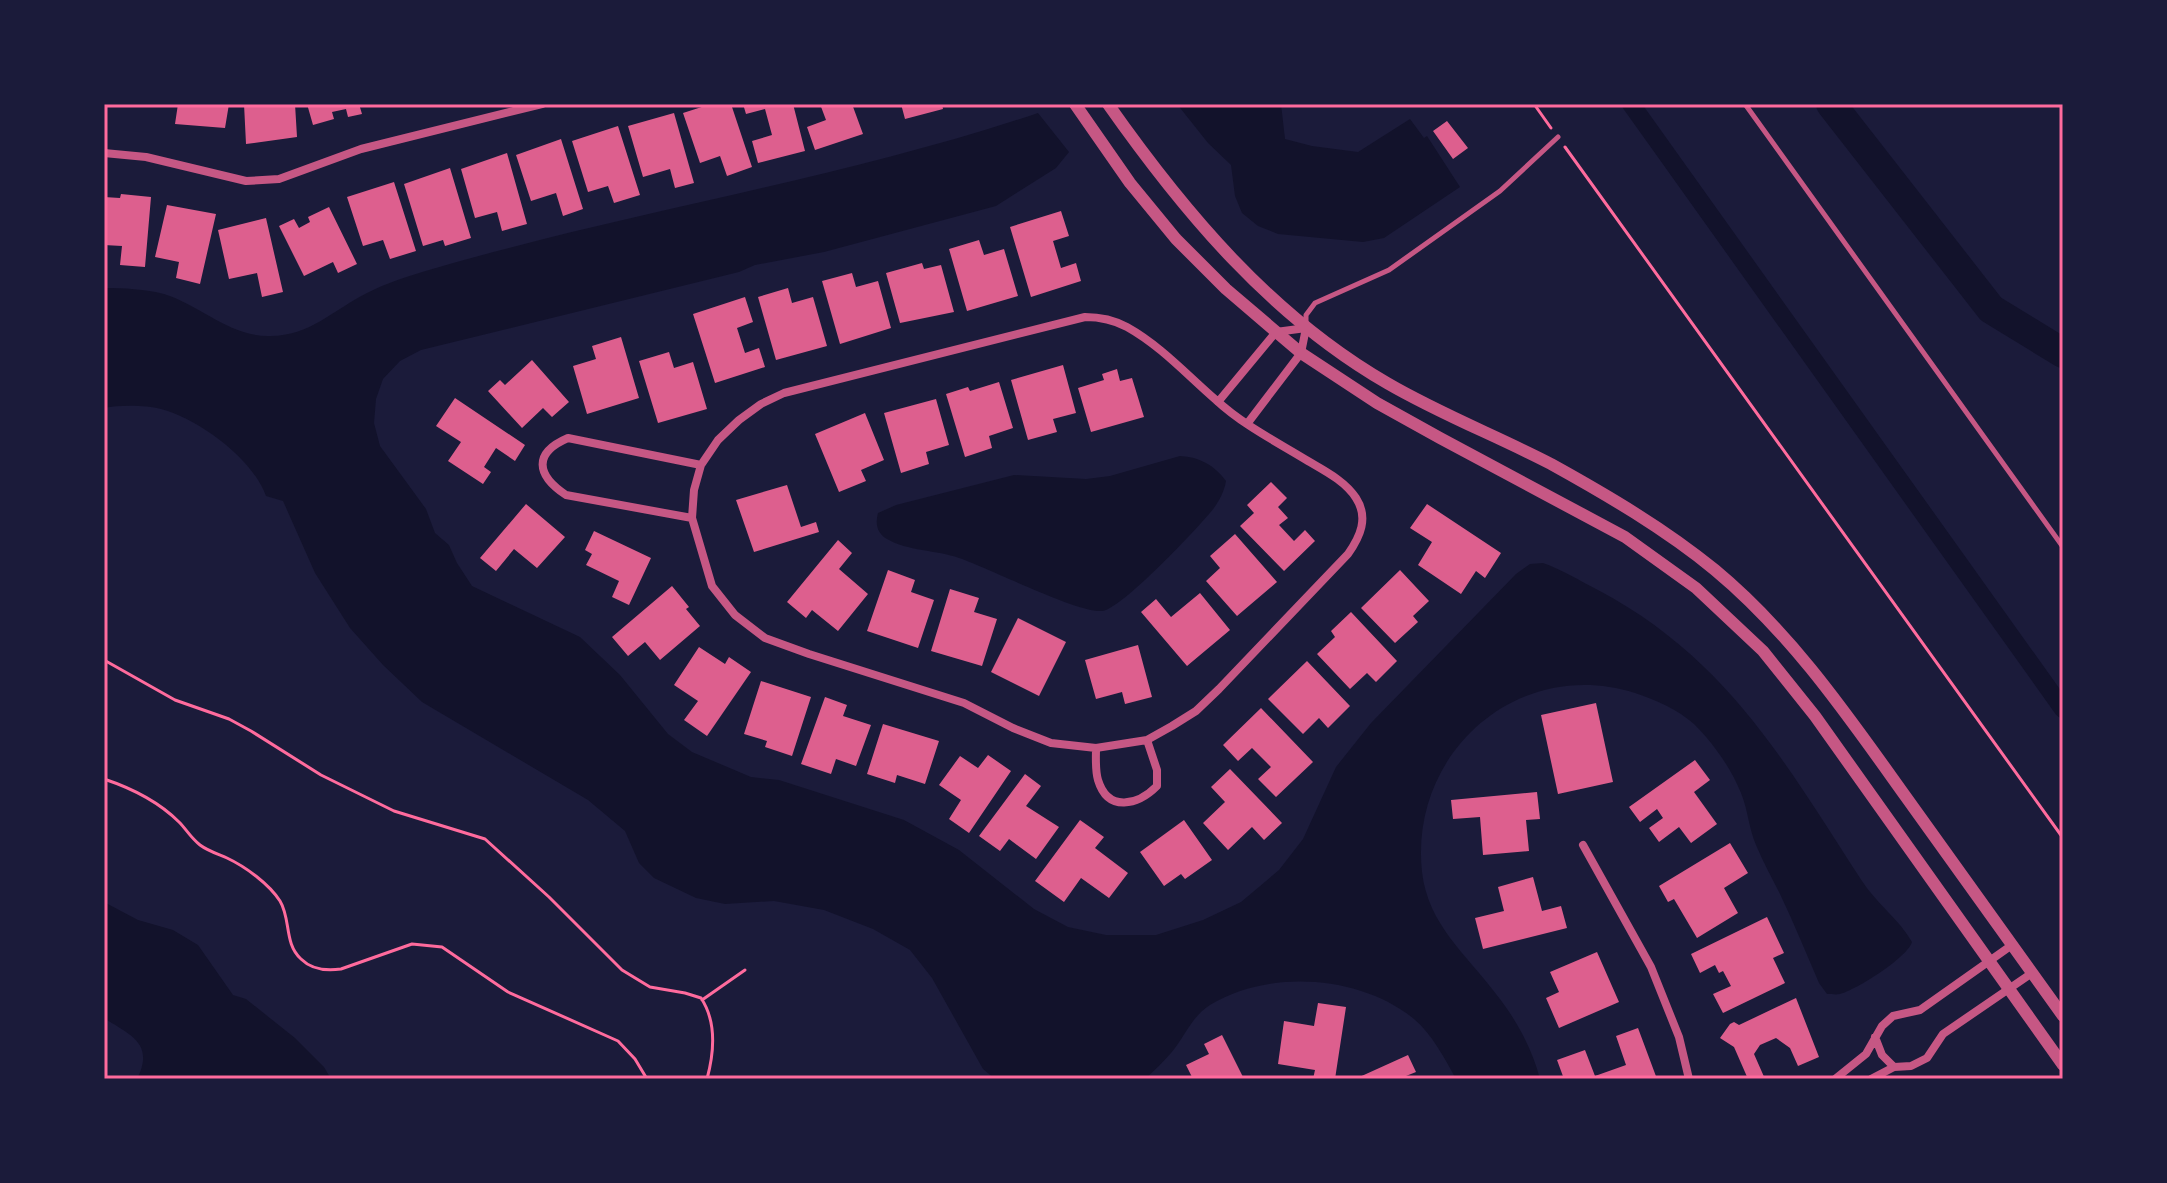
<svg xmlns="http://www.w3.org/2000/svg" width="2167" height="1183" font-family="'Varela Round',sans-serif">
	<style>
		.water { fill: #12122b }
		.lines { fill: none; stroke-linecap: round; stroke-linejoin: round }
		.canal { stroke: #12122b; stroke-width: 18 }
		.river { stroke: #12122b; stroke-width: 30 }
		.building { fill: #dd5f8e }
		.path { stroke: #ff6b9d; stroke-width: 3 }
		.service { stroke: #c65784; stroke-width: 5 }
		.minor { stroke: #c65784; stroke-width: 8 }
		.tertiary { stroke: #c65784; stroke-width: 12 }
		.neatline { fill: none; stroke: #ff6b9d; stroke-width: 3 }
	</style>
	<rect width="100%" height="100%" fill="#1b1b3a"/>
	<path class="water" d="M1177,104H1281L1285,139L1312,146L1358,152L1410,119L1424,138L1427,136L1460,187L1384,238L1363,242L1278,234L1258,226L1242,213L1235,196L1231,165L1208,143Z
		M1038,113L1069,152L1056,168L996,206L824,252L755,265L739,272L421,350L400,361L383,379L376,399L374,423L380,446L426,509L435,533L449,545L457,563L472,586L580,637L620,675L668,734L692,752L751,777L779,780L904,820L959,850L1034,909L1068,927L1106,935H1156L1203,920L1241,902L1279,870L1303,839L1336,767L1371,723L1516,574L1530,564L1543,563C1563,570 1580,581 1598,590C1728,659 1785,763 1862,881C1876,903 1899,919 1912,942C1907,958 1856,990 1840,994C1836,995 1832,994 1827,994L1819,983C1806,953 1794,923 1780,894C1772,878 1763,862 1756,845C1749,829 1748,810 1741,793C1731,768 1713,743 1694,724C1677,709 1656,700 1635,693C1519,656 1409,752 1422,872C1428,925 1467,955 1496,994C1516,1019 1532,1048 1540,1079H1456C1445,1059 1432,1034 1414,1019C1360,975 1269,969 1210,1005C1191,1017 1185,1037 1171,1053C1163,1062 1154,1071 1145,1079H995L983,1069L932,978L910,950L873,929L824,910L774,901L725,904L696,898L654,878L639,863L625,831L588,800L422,702L383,665L350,628L315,573L283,501L266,496C253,459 199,419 161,409C145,405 120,405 104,408V288C124,288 145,289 164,294C200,305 230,337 270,336C310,336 333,310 367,293C386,283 409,276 429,270C630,211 839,180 1038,113Z
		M1180,456C1200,457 1214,465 1226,481C1224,492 1220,499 1214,508C1199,527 1121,610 1102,611C1077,613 989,568 959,558C937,550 907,551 887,539C877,533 875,524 878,513L896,505L1014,475L1086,479L1110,476Z
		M104,902L138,920L173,930L198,945L233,995L246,999L295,1038L324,1067L331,1079H137C155,1043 130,1035 104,1018Z"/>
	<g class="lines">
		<path class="canal" d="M1631,104L2063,709"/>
		<path class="river" d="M1831,104L1991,309L2063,353"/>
	</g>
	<path class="building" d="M178,104H229L225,128L175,124Z
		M244,104H295L297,137L246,144Z
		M307,104H359L362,114L348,117L346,109L332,112L334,119L313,125Z
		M711,104H731L752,167L727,176L720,156L700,163L683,113Z
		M743,104H793L805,151L758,163L752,141L772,135L765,109L746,114Z
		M820,104H852L863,134L815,150L807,127L826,120Z
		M901,104H942L943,109L905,119Z
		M674,113L694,183L675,188L670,169L643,177L628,126Z
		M1447,121L1468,148L1453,159L1433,131Z
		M618,126L640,195L614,203L608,186L588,192L572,141Z
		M561,139L583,209L563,216L556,193L531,201L516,155Z
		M507,153L527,224L502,231L497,212L475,218L461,169Z
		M450,168L471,238L445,246L443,240L423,246L404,184Z
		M394,182L416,251L390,259L383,240L363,246L347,197Z
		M121,194L151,197L145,267L120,265L122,246L104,245V197L120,198Z
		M167,205L216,214L200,284L176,278L179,262L155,257Z
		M329,207L357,264L338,273L333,262L304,276L279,226L294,219L299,228L310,222L308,217Z
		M1061,211L1069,236L1053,241L1061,268L1076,263L1081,281L1031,297L1010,227Z
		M266,218L283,292L262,297L257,273L229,279L218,230Z
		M979,240L984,255L1004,249L1018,296L967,311L949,249Z
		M922,263L924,269L941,265L954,312L900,323L886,273Z
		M852,273L856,287L878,281L891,328L840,344L822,281Z
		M788,288L792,303L813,297L827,346L776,360L758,297Z
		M745,297L753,322L737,328L745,353L759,348L765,367L715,383L693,314Z
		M621,337L639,398L587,414L573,366L596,359L592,346Z
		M669,352L674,368L693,362L707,409L658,423L639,361Z
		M532,360L569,402L552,417L543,408L522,428L488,391L500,380L505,385Z
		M1063,365L1076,413L1053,419L1057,432L1028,440L1011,380Z
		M1117,369L1120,381L1132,378L1144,417L1091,432L1078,388L1104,380L1102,374Z
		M999,382L1013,428L989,436L992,448L965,457L946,394L968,387L970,391Z
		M455,398L525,445L515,461L496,448L484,467L491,472L483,484L448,461L461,442L436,426Z
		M936,399L949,445L926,452L929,464L901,473L884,413Z
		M865,413L884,460L861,470L866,481L839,492L815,434Z
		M1271,482L1287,498L1278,507L1288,518L1279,525L1294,541L1305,530L1315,541L1284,571L1240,526L1254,513L1247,505Z
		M787,485L801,527L816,522L819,532L754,552L736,500Z
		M526,504L565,537L537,568L514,549L496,571L480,558Z
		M1427,504L1501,553L1485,578L1476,571L1461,594L1418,565L1432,542L1410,528Z
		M594,531L651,558L629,605L612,597L619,581L586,565L592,554L585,550Z
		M1235,534L1277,582L1237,616L1206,581L1220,568L1210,556Z
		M838,540L852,553L839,569L868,594L838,631L812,610L806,618L787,602Z
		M888,570L915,580L911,592L934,600L918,648L867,631Z
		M1400,570L1429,601L1413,616L1418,622L1395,643L1361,608Z
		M672,586L689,607L686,609L700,626L660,660L645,642L628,656L612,637Z
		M950,589L979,598L974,612L997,619L982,666L931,651Z
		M1200,593L1230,630L1187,666L1141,612L1156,599L1171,617Z
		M1351,612L1397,661L1376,682L1367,673L1350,689L1317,654L1335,637L1331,631Z
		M1018,618L1066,642L1039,696L991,672Z
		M1138,645L1152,697L1125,704L1122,692L1096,699L1085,660Z
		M699,647L725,664L729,657L751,672L707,736L684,720L698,701L674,685Z
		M1307,661L1350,706L1328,728L1319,718L1303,734L1268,699Z
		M761,681L811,697L792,756L765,747L767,741L744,734Z
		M825,697L847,705L843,716L871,725L856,766L836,759L831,774L801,764Z
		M1596,703L1613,782L1558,794L1541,715Z
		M1261,708L1313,762L1276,797L1258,779L1271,767L1252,748L1238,761L1223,745Z
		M883,724L939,741L925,784L897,775L895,783L867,774Z
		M988,755L1011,771L969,833L949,819L961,800L939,785L960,756L978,768Z
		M1695,760L1710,780L1694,792L1717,824L1691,843L1679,827L1659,842L1649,828L1663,818L1657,809L1640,822L1629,807Z
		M1230,769L1282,823L1264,840L1252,827L1228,850L1203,823L1225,802L1211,787Z
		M1025,774L1041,786L1026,806L1059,827L1036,859L1009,839L1000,851L979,836Z
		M1537,792L1540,819L1526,820L1529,851L1483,855L1480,817L1453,819L1451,800Z
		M1080,820L1104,837L1095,848L1128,873L1109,898L1081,878L1064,902L1035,881Z
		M1184,820L1212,860L1185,879L1181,874L1164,886L1140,852Z
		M1730,843L1748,873L1724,888L1738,913L1697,938L1674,899L1668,902L1659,886Z
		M1533,877L1542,911L1561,906L1567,928L1483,949L1475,918L1504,911L1498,887Z
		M1767,917L1784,953L1773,958L1785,983L1723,1013L1713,994L1731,986L1723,971L1719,973L1715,965L1700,973L1691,954Z
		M1597,952L1619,1002L1559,1028L1546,998L1559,992L1550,972Z
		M1796,998L1819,1057L1798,1066L1790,1048L1776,1038L1760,1045L1754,1054L1765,1079H1748L1734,1047L1720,1038L1730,1024L1734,1022L1739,1025Z
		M1318,1003L1346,1007L1335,1079H1313L1315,1070L1278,1064L1284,1021L1314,1026Z
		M1638,1028L1657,1079H1564L1557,1060L1585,1050L1595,1076L1626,1065L1616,1036Z
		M1222,1035L1244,1079H1193L1186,1065L1209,1054L1204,1044Z
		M1408,1055L1416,1072L1406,1076L1407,1079H1355Z"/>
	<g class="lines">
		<path class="path" d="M1534,104L1551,128
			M1565,147L2063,838
			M104,660L175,700L229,719L251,731L321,775L394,811L485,839L549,897L622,970L650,987L685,993L701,998C717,1022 714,1053 707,1079
			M104,779C131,788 159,802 179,822C186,829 191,838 200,845C208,851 218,854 227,858C246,867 269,884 280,901C291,919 284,944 301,959C312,970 327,971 341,969L412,944L442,947L508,992L618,1041L635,1059L647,1079
			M702,1000L745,970"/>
		<path class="service" d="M1745,104L2063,547
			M1306,323V315L1315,303L1389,270L1500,191L1558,137"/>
		<path class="minor" d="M104,153L146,157L246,181L279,179L361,149L542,104
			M1085,317C1100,317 1114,320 1127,327C1161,346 1187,375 1216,400C1243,425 1277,442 1308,461C1325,471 1345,481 1356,498C1369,518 1360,537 1348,554L1219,689L1196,711L1172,726L1147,740L1096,748L1051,743L1013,728L964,703L809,654L765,638L735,615L712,586L692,518L694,490L701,465L718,440L739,420L761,404L784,393Z
			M1218,402L1276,332L1306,328L1301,353L1247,424
			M692,518L566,495C536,475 533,453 568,438L701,465
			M1096,748C1096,758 1095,770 1098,780C1108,813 1138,805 1157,786V770L1147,740
			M1583,845L1651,967L1679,1037L1689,1079
			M1875,1037L1882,1055L1894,1067
			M1835,1079L1866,1054L1882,1026L1893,1016L1920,1010L2012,945
			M1871,1079L1894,1067L1911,1066L1927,1058L1943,1034L2032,973"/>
		<path class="tertiary" d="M1075,104L1130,183L1176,239L1226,289L1301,353L1377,403L1440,438L1625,537L1696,588L1763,651L1815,716L2063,1065
			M1108,104C1184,212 1271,316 1387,383C1440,414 1497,436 1551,464C1607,495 1665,529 1715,570C1792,634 1848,716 1906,797C1958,870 2010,943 2063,1016"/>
	</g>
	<rect width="2167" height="1183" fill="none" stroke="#1b1b3a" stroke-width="212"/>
	<rect x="106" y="106" width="1955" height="971" class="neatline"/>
</svg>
